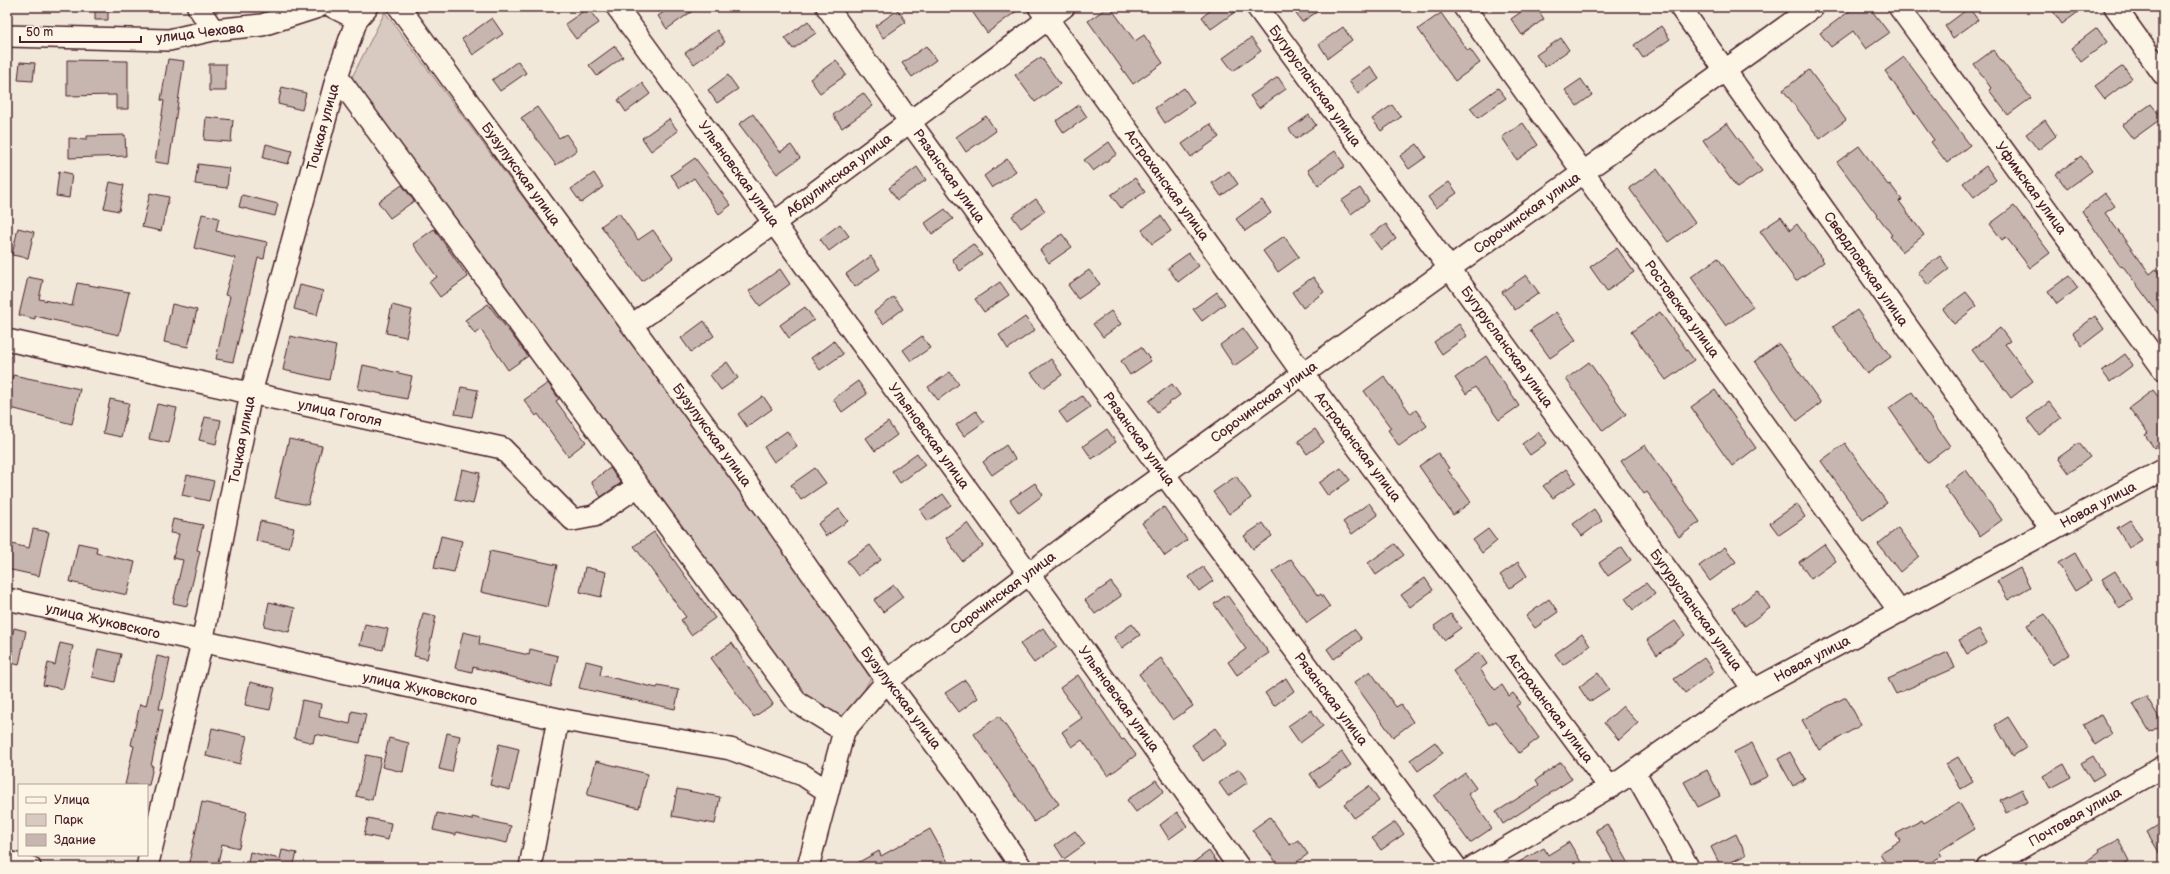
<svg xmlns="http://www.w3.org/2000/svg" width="2170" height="874" font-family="'Balsamiq Sans',sans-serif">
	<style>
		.green { fill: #d8cac0; stroke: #917476 }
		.building { fill: #c7b6af; stroke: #4a1f2b }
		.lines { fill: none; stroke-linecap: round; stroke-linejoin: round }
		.minor-casing { stroke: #4a1f2b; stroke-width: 24 }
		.minor { stroke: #fcf5e5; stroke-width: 21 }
		.labels { text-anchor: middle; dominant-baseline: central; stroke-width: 3; stroke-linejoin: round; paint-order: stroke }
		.street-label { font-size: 14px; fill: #4a1f2b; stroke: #fcf5e5 }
	</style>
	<rect width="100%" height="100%" fill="#f1e8da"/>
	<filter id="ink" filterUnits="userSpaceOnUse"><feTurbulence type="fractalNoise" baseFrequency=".025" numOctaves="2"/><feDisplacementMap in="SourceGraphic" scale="8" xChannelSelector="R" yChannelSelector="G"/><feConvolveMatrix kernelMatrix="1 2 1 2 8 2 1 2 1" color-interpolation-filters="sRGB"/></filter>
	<g filter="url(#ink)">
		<path class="green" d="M385,12L712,451L873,674L851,714L842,719L811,705L350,81Z"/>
		<path class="building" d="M95,7H108V20H95Z
			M671,7H698L667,29L658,16Z
			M969,7H1022L987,33Z
			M1108,7H1110L1135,41L1144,35L1163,63L1133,84L1088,21Z
			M1215,7H1242L1211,29L1202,17Z
			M1291,7H1324L1302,22Z
			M1528,7H1536L1544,19L1522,35L1511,19Z
			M1855,7H1869L1889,33L1866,49L1853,31L1831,47L1820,33Z
			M2050,7H2085L2062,24Z
			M588,8L599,23L576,39L565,24Z
			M1969,8L1978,20L1953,38L1945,26Z
			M898,10L906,22L883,38L875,26Z
			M1441,13L1468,51L1470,49L1480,63L1455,81L1418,29Z
			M492,18L503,34L473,55L462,39Z
			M808,21L816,33L793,49L785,38Z
			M1661,26L1670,39L1643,58L1634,45Z
			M1343,27L1352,40L1328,58L1319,44Z
			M2097,28L2107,42L2081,62L2071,48Z
			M717,30L725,42L694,64L685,53Z
			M1251,38L1261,51L1233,71L1223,58Z
			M1561,38L1569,50L1545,67L1536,55Z
			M615,46L623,57L597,76L589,65Z
			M926,46L936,60L912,77L902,63Z
			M1993,50L2031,98L2008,115L1989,90L1991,88L1974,64Z
			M1041,57L1060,84L1035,102L1015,75Z
			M1904,57L1970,145L1947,163L1931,142L1934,140L1885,71Z
			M168,59L184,61L169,164L155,162L164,101L161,100Z
			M67,60L128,61V109H116V95L67,96Z
			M836,60L846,75L820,93L810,79Z
			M518,61L526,73L500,91L492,80Z
			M20,62L35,63L33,81L18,80Z
			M209,64H226V91H209Z
			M1370,66L1379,79L1358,94L1349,81Z
			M2123,66L2132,78L2105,99L2095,86Z
			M1809,70L1846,120L1820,139L1783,90Z
			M728,75L738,89L717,103L708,90Z
			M1278,77L1286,89L1259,108L1250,96Z
			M1581,79L1592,95L1577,106L1565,90Z
			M642,83L650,94L626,112L618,100Z
			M282,87L306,93L302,110L278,104Z
			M1184,88L1194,103L1165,123L1155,108Z
			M1498,88L1506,98L1478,118L1470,108Z
			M863,93L873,106L842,128L833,115Z
			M2151,104L2162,118L2133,139L2122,125Z
			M1079,105L1087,117L1064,133L1056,121Z
			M1392,105L1401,117L1381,131L1372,119Z
			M537,107L559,138L566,134L577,150L556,165L521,118Z
			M753,114L780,152L791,145L800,158L777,174L739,124Z
			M1309,115L1316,125L1296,139L1289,129Z
			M986,116L996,131L966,152L956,137Z
			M206,117L233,120L231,142L204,140Z
			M669,119L678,131L651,151L642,138Z
			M2045,120L2056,136L2038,150L2026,134Z
			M1523,123L1538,145L1517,160L1502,137Z
			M1727,123L1762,171L1737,188L1703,140Z
			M1210,124L1219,137L1191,157L1182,144Z
			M125,135L126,156L69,158V138L87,139V136Z
			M1109,142L1117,154L1093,171L1084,160Z
			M266,144L292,151L288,164L263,158Z
			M1417,144L1426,157L1409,169L1400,156Z
			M1859,146L1888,185L1890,184L1902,200L1899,201L1924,235L1902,252L1890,236L1892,235L1837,162Z
			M1335,151L1345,166L1318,185L1308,170Z
			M2081,156L2092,171L2067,189L2056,174Z
			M695,158L731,205L719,214L694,178L680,188L671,175Z
			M1007,159L1016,171L992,188L984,176Z
			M198,164L229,168L227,188L195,184Z
			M1986,166L1996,180L1974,197L1963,183Z
			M917,167L926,180L897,200L889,188Z
			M1657,169L1695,223L1668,242L1629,188Z
			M59,171L72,174L69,198L56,196Z
			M1229,171L1238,184L1221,196L1212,183Z
			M594,173L603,187L581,203L571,189Z
			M1135,178L1145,192L1121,208L1111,195Z
			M110,182L124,185L119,211L104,208Z
			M1449,182L1457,193L1436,208L1428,197Z
			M402,185L414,201L390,218L378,202Z
			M1360,188L1369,201L1351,214L1341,201Z
			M150,193L169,197L161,231L142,227Z
			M2105,193L2115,206L2105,213L2150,274L2156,269L2163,279V320L2122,265L2120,266L2082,211Z
			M242,195L278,204L275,216L239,207Z
			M1036,199L1045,211L1021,228L1012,216Z
			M1262,200L1271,213L1245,231L1236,219Z
			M2014,206L2050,253L2030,268L2006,237L2002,240L1990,224Z
			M945,209L953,219L932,234L925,223Z
			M619,213L638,240L653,230L673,258L642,281L601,226Z
			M202,214L219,218L216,231L267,242L264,259L258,258L233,362L216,359L230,296L225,295L235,258L194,248Z
			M1161,216L1171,231L1152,244L1142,230Z
			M1781,217L1790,230L1797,224L1824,262L1796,281L1760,231Z
			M840,224L849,236L829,251L820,239Z
			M1386,224L1396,239L1381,250L1370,235Z
			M18,228L34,232L28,258L12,255Z
			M434,229L468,277L440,297L429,282L437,277L413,244Z
			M1062,234L1072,247L1049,263L1040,250Z
			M1284,236L1299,257L1278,272L1263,251Z
			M973,244L982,255L960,271L952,259Z
			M1617,248L1634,272L1607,291L1590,267Z
			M1189,253L1199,266L1178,282L1168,268Z
			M871,256L880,269L855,287L846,274Z
			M1940,256L1949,269L1928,285L1918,272Z
			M1718,258L1753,307L1726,326L1691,277Z
			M780,269L790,284L760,306L749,291Z
			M1089,270L1100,284L1078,299L1068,285Z
			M1526,275L1539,293L1515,310L1502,292Z
			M2069,276L2078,288L2057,304L2048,291Z
			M28,277L43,280L39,299L72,306L77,283L129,292L119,335L35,316V319L19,315Z
			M1313,277L1324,292L1303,308L1292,292Z
			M1000,282L1009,295L984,312L975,299Z
			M300,285L323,291L317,315L294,309Z
			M1217,292L1225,304L1202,321L1193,309Z
			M1966,292L1977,306L1954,324L1943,309Z
			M894,297L903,309L883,324L874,312Z
			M172,304L197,310L188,347L164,342Z
			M488,304L528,356L508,370L481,330L475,334L465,320Z
			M392,305L412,310L406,337L386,333Z
			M805,307L814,320L789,338L780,325Z
			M1857,310L1891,357L1867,374L1833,327Z
			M1111,311L1121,324L1103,337L1093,324Z
			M1556,312L1576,340L1550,358L1530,330Z
			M1660,312L1694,360L1666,380L1631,332Z
			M2095,316L2104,329L2082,346L2073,333Z
			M1025,317L1035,330L1008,349L999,335Z
			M704,321L714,336L691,352L681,338Z
			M1459,324L1467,336L1442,354L1434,342Z
			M1243,328L1258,349L1234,366L1220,345Z
			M2000,328L2010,341L2005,344L2033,381L2011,398L1983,361L1981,362L1972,350Z
			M290,336L336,346L329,380L283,370Z
			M922,336L930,348L911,361L903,350Z
			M834,341L843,354L820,370L811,358Z
			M1779,344L1821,403L1797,421L1755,361Z
			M1141,347L1151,361L1130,375L1121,361Z
			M2125,354L2133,365L2110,382L2102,371Z
			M1486,356L1519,406L1499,420L1475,387L1466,394L1455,378Z
			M1051,359L1062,375L1043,388L1031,373Z
			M727,362L738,378L721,390L710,375Z
			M1589,362L1626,414L1603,431L1566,379Z
			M363,365L412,376L407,399L358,389Z
			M950,372L959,384L938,400L928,387Z
			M13,375L80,389L72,424L7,407Z
			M1384,376L1411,414L1416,410L1427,426L1399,446L1388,430L1391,428L1364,391Z
			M858,381L867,394L842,412L833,399Z
			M548,383L559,399L556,401L586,442L568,456L538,414L536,416L524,400Z
			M1172,384L1180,395L1157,412L1149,401Z
			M461,387L478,390L472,417L455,414Z
			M1715,390L1756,448L1732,466L1691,407Z
			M2153,390L2163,403V442L2154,448L2145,435L2148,433L2129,408Z
			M1912,392L1950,446L1927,463L1889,408Z
			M763,396L772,409L747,427L738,414Z
			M1082,396L1090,407L1067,423L1059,412Z
			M110,399L129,403L121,437L103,433Z
			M2049,402L2061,418L2039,435L2027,419Z
			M157,404L177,408L169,443L149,439Z
			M976,411L984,422L964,436L956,425Z
			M205,417L221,420L216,444L199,440Z
			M888,422L897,435L875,451L866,438Z
			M1107,429L1116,442L1092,459L1083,446Z
			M1315,429L1324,442L1307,454L1298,441Z
			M787,431L797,446L774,462L764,447Z
			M1538,432L1547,443L1530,455L1522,444Z
			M289,439L322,446L308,505L275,498Z
			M1845,443L1887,503L1863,520L1821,461Z
			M2079,443L2090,457L2069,473L2058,458Z
			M1006,445L1015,459L992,475L983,462Z
			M1645,445L1700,522L1679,537L1647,492L1644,494L1621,461Z
			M917,453L925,465L900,483L892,471Z
			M1438,453L1449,468L1447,469L1471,502L1453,515L1419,466Z
			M610,468L621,483L601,497L591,482Z
			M815,468L826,483L801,500L791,485Z
			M1341,468L1350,480L1328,496L1319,483Z
			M462,469L480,473L473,504L455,500Z
			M1566,469L1576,482L1553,498L1543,486Z
			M1966,470L2002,520L1980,536L1944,486Z
			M187,475L214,481L209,501L182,495Z
			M1236,476L1251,498L1229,514L1213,492Z
			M1035,483L1043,495L1019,513L1010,500Z
			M943,494L951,505L928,521L920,510Z
			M1369,503L1378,515L1352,534L1343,522Z
			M1797,504L1805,517L1779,535L1770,523Z
			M1164,507L1187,540L1165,556L1142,523Z
			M839,509L848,521L826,536L818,524Z
			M1594,509L1602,521L1582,536L1573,524Z
			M173,519L203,525L197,550L200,551L187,606L173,603L183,560L173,558L179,534L170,533Z
			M2130,520L2142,540L2129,548L2117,528Z
			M260,521L294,528L289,548L256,541Z
			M967,523L983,546L962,561L946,538Z
			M1263,523L1272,536L1253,549L1244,536Z
			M1898,528L1919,556L1900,572L1878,544Z
			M33,529L49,532L39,576L7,569V543L29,548Z
			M1488,529L1497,541L1482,553L1473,540Z
			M654,532L715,618L691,635L681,620L686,617L634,546Z
			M441,536L462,541L454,572L434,568Z
			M78,543L97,547L96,553L135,562L127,595L70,582Z
			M1395,544L1404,555L1376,575L1368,563Z
			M1824,544L1836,561L1811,579L1799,562Z
			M870,545L881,560L858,576L847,561Z
			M1622,547L1631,560L1608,576L1599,563Z
			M1725,547L1736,562L1710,581L1699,566Z
			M490,551L557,565L548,607L481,592Z
			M2075,553L2091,581L2075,591L2058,563Z
			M1291,559L1318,596L1321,594L1330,607L1307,623L1272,572Z
			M1518,562L1527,576L1510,588L1500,575Z
			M585,567L606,572L601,597L580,592Z
			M1203,567L1213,581L1199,591L1189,577Z
			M2020,568L2030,587L2008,600L1997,581Z
			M2115,571L2133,600L2119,608L2102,579Z
			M1425,578L1433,590L1410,607L1401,595Z
			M1111,582L1121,596L1095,614L1085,600Z
			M1646,583L1655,594L1633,610L1625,598Z
			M894,585L903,597L883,612L874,600Z
			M1758,591L1770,608L1745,626L1733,608Z
			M1227,595L1269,653L1237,675L1228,662L1246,649L1214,604Z
			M1549,599L1558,612L1535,628L1526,616Z
			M269,602L295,608L289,632L264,626Z
			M423,613L436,616L427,659L414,656Z
			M1451,614L1461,628L1444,640L1434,626Z
			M2045,614L2070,654L2052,665L2027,625Z
			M1675,621L1685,635L1657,655L1647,640Z
			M365,624L388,629L383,650L360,645Z
			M1132,624L1140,635L1122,648L1114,637Z
			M14,628L26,631L19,665L7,662Z
			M1043,628L1057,647L1034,663L1020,644Z
			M1354,629L1362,639L1334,659L1327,649Z
			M1979,629L1987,643L1967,654L1959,640Z
			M463,632L480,636L479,644L529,655L530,649L558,656L551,687L473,667L472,672L455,668Z
			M1582,634L1590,646L1563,665L1555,654Z
			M60,643L73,646L63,689L43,685L48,663L55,665Z
			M732,643L773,704L754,717L711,658Z
			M98,649L121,654L115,682L92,677Z
			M1479,652L1487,664L1480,669L1495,690L1502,685L1509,696L1513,693L1521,703L1516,706L1539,738L1519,753L1496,721L1489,725L1453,671Z
			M1948,652L1955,668L1896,694L1888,679Z
			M157,656L170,659L159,709H163L151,766H153L149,785H125L134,746L131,745L140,704L146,706Z
			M1161,658L1193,706L1173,720L1139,674Z
			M1704,658L1714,672L1685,693L1674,679Z
			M586,661L602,665L600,675L657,688L658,686L679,690L675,709L579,688Z
			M1370,671L1396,707L1401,704L1413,722L1393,737L1354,683Z
			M1598,673L1609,689L1589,702L1579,687Z
			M1078,675L1122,740L1124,739L1136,755L1108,776L1082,740L1072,747L1062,732L1082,718L1060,688Z
			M1286,678L1294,691L1274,706L1265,693Z
			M965,680L978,698L959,712L945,693Z
			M250,682L275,688L270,710L245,705Z
			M2146,696L2163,724L2150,732L2133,704Z
			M1846,697L1861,725L1819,750L1802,720Z
			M302,700L321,704L319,717L350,724L352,711L366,714L360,743L315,734L313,743L294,738Z
			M1623,706L1638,723L1619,740L1604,723Z
			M1311,710L1323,726L1300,743L1288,726Z
			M2101,715L2112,734L2095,745L2083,725Z
			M999,716L1059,804L1034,822L974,734Z
			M2008,717L2027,747L2013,756L1995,725Z
			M212,728L247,736L240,764L206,756Z
			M1215,728L1227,744L1203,761L1192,745Z
			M447,733L460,736L452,772L439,769Z
			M389,738L409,743L403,772L382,767Z
			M1435,742L1443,753L1418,771L1410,760Z
			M1752,743L1768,776L1750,785L1734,752Z
			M499,744L519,749L510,790L490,785Z
			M1342,752L1351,765L1319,787L1310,774Z
			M1790,752L1805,779L1793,786L1778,759Z
			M366,755L381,758L372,800L356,796Z
			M2093,756L2104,774L2092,781L2081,763Z
			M1958,757L1973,782L1961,789L1946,764Z
			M596,761L648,774L639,808L587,795Z
			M1561,762L1572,779L1503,824L1496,812L1539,785L1536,780Z
			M2064,764L2071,777L2050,788L2043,776Z
			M1239,769L1248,782L1228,796L1219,783Z
			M1707,770L1720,796L1698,807L1684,782Z
			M1465,773L1476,788L1468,794L1492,828L1470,843L1446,810L1445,811L1434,796Z
			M1156,780L1164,791L1136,812L1127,800Z
			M1369,786L1379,801L1354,818L1344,804Z
			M677,789L720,797L715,824L672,816Z
			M2022,789L2028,802L2006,813L2000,800Z
			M202,802L247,812L239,848L222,844L217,867H188Z
			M1959,802L1975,829L1939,851L1942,856L1922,867H1888L1880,853L1900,841L1896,834L1922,820L1924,823Z
			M1177,812L1187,826L1169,839L1160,825Z
			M437,813L472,820V817L511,826L507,843L456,832V835L433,830Z
			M1270,817L1290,845L1298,840L1308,854L1290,867H1280L1252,830Z
			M368,818L391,823L388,840L364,835Z
			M1395,822L1404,834L1381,850L1372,838Z
			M2163,822V859L2147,832Z
			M1607,824L1631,867H1616L1596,830Z
			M930,829L948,862L940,867H850L879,851L881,856Z
			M1075,831L1085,844L1064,859L1055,845Z
			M1736,834L1746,855L1721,867L1711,847Z
			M2118,839L2129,861L2118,867H2079L2100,851L2099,849Z
			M1569,842L1584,867H1510L1544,848L1548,855Z
			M282,850L297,853L293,867H247L250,852L280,859Z
			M1209,851L1220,867H1187Z"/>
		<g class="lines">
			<g class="minor-casing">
				<path id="minor" d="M198,7L213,30
					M333,7L357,19
					M399,7L772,517L887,681L963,781L1021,867
					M617,7L1029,574L1239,867
					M827,7L1164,474L1456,867
					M1039,7L1303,374L1610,788
					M1257,7L1450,269L1754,690
					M1464,7L1900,612
					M1680,7L2052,530
					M1899,7L2163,369
					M2115,7L2163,74
					M7,36L169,40L213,30L262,25L318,7
					M337,76L798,703L844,731
					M632,325L774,223L1064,7
					M7,340L502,448L573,520L594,516L638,486
					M7,599L558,719L730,749L803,775L827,791
					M1634,771L1688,867
					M7,862L30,867
					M147,867L202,643L251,393L337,76L357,19L367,7
					M530,867L558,719
					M808,867L844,731L887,681L1111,512L1813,7
					M1473,867L1620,781L1737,699L2163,470
					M1987,867L2163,767"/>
			</g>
			<use href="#minor" class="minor"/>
		</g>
	</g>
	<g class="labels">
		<g class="street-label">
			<text transform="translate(200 33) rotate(-7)">улица Чехова</text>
			<text transform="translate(1315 86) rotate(54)">Бугурусланская улица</text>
			<text transform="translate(323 127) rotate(-75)">Тоцкая улица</text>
			<text transform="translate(521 174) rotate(54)">Бузулукская улица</text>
			<text transform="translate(739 174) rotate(54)">Ульяновская улица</text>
			<text transform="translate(839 175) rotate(-37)">Абдулинская улица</text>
			<text transform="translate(949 176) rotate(54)">Рязанская улица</text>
			<text transform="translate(1167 185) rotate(54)">Астраханская улица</text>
			<text transform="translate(2031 188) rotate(54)">Уфимская улица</text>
			<text transform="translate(1527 213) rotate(-36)">Сорочинская улица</text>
			<text transform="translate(1866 269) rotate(55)">Свердловская улица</text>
			<text transform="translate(1682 309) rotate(54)">Ростовская улица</text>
			<text transform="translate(1507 347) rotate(54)">Бугурусланская улица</text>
			<text transform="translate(1264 402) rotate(-36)">Сорочинская улица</text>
			<text transform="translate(340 413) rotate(12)">улица Гоголя</text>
			<text transform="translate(712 435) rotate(54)">Бузулукская улица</text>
			<text transform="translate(929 436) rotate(54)">Ульяновская улица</text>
			<text transform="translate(1139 439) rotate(54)">Рязанская улица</text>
			<text transform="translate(242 440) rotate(-79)">Тоцкая улица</text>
			<text transform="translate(1358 447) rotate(53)">Астраханская улица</text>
			<text transform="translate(2098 505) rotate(-28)">Новая улица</text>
			<text transform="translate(1003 593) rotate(-37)">Сорочинская улица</text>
			<text transform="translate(1696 610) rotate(54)">Бугурусланская улица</text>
			<text transform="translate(103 621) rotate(13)">улица Жуковского</text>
			<text transform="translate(1812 659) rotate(-28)">Новая улица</text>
			<text transform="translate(420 689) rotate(12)">улица Жуковского</text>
			<text transform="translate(901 698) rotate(53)">Бузулукская улица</text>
			<text transform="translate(1119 699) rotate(54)">Ульяновская улица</text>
			<text transform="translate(1331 699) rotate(53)">Рязанская улица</text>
			<text transform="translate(1550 708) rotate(53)">Астраханская улица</text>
			<text transform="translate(2075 817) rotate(-30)">Почтовая улица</text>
		</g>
	</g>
	<rect width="2170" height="874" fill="none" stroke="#fcf5e5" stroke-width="24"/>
	<rect x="12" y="12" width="2146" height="850" fill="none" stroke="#4a1f2b" stroke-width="1.5" filter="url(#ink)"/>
	<rect x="18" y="784" width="130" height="72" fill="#fcf5e5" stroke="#b59f9b"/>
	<rect x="26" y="797" width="20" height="6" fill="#fcf5e5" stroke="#b59f9b"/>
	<text x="54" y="804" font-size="12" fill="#4a1f2b">Улица</text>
	<rect x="26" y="814" width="20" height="12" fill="#d8cac0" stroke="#b59f9b"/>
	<text x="54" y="824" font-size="12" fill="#4a1f2b">Парк</text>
	<rect x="26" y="834" width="20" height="12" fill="#c7b6af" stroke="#b59f9b"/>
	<text x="54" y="844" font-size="12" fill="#4a1f2b">Здание</text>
	<path d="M20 36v6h121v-6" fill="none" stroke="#4a1f2b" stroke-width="2"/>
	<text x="26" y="36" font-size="12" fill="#4a1f2b" stroke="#fcf5e5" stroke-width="3" paint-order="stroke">50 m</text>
</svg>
